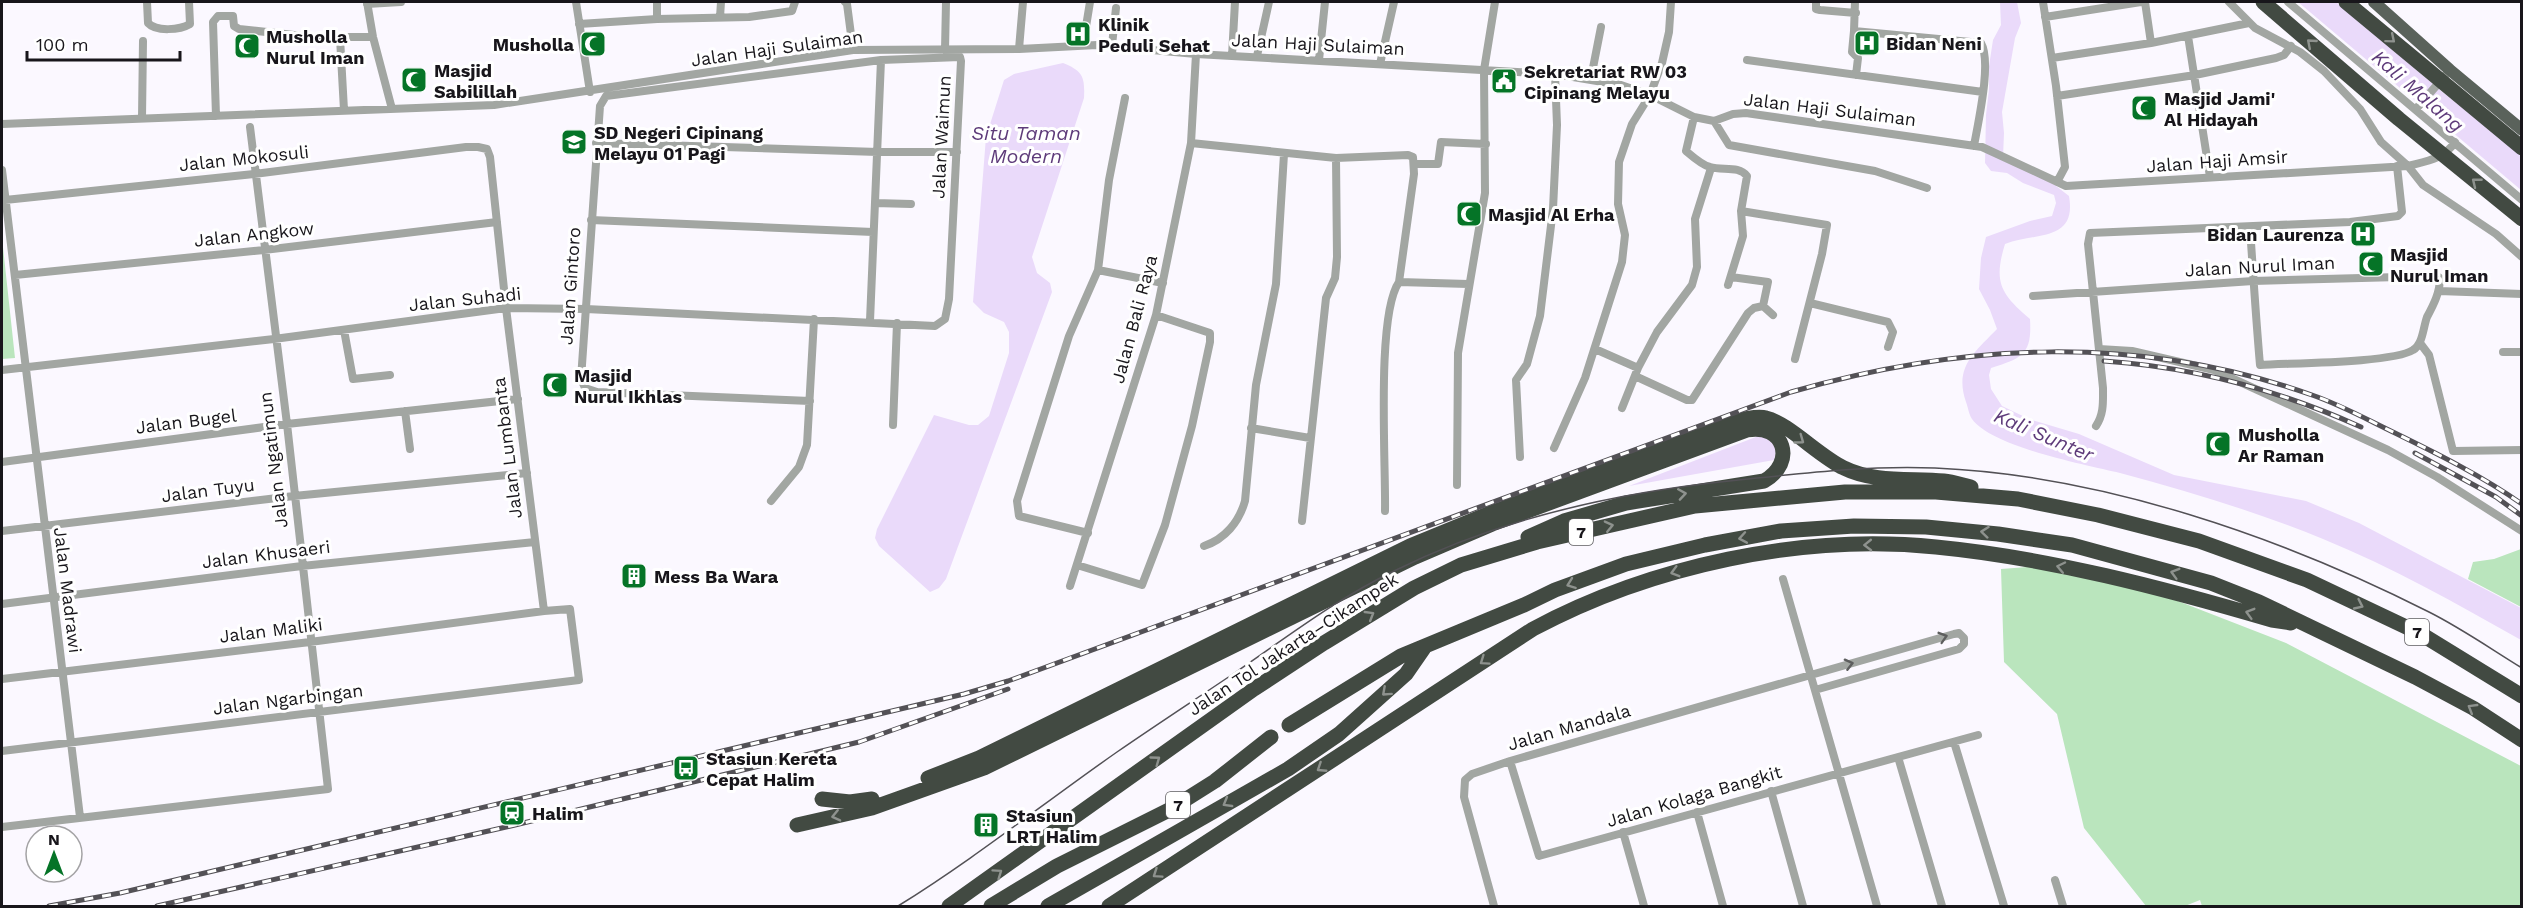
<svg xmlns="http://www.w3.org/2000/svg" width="2523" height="908" font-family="'Work Sans',sans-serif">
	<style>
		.green { fill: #bae5bd }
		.water { fill: #eadafa }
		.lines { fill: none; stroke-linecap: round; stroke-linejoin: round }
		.minor { stroke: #a2a6a2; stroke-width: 8 }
		.primary { stroke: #5a625b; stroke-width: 12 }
		.motorway { stroke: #424a42; stroke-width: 15 }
		.tram { stroke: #535156; stroke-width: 1.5 }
		.rail-casing { stroke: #535156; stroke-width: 5 }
		.rail { stroke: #fff; stroke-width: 3; stroke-dasharray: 9; stroke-linecap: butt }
		.motorway-bridge { stroke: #424a42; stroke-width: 15 }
		.oneway { stroke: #8e928e }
		.oneway2 { stroke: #5d5e5e }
		.labels { text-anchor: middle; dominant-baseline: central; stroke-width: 6; stroke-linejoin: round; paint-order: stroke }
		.shield { fill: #fff; stroke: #5d5c5f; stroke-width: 1.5 }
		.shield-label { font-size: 16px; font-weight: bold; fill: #18161b }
		.poi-label { font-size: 18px; font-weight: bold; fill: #18161b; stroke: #fff; text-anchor: start }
		.street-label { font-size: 18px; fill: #18161b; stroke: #fff }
		.water-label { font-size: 20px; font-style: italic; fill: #5e3b7a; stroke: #fff }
	</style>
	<rect width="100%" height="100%" fill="#fbf8ff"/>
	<path class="green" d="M2,238L15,358L2,359Z
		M2521,549V607L2468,579L2473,562L2494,559Z
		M2080,563L2286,643L2521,766V906H2202L2200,900L2185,906H2146L2084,828L2057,714L2004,662L2001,569Z"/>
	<path class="water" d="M2000,2H2017L2021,23L2015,38L2002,112L2004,133L2003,157L2047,179L2069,196C2077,242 2036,232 2005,244C1993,283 2001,294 2030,319C2032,353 2024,358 1991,368L1989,375L1991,389L2002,406L2029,419L2079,434L2174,475L2306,501L2359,523L2521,608V640C2457,604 2392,567 2323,539C2257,512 2188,491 2120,473C2086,465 1992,447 1972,419C1969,415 1968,407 1966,402C1954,367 1974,353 1997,329L1990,310L1979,289L1981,258L1986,237L2030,221L2052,216L2056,203L2054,195L2023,183L2007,173L1991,171L1985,163L1986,115L1989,89V66L1993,40L2001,25Z
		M2298,2H2336L2445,94L2521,155V190Z
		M1063,63C1083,71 1085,77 1084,98L1032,257L1037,273L1050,283L1052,292L946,579L939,588L930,592L879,546L875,538L877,529L934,415L969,425H978L989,416L1009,353V332L1004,322L984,313L973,302L986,137L1004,80L1014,74Z
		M1761,435L1769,437L1777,448L1774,460L1629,486Z"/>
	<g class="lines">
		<path class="minor" d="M147,2L148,23C156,32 180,30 190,24L189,2
			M367,2L373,37L392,109
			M576,2L590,92
			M845,2L847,4L853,50
			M1816,2V9L1820,10L1856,13
			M1855,2L1854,31L1981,43C1992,62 1978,123 1974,146
			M2043,2L2056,86L2065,167L2057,182
			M2145,2L2151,43
			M2229,2L2255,28L2300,52L2324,71L2360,109L2381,142L2408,166L2423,185L2496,234L2522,257
			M2288,2L2522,200
			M367,4L401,2
			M720,17L721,2
			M2045,17L2141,2
			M657,19V2
			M579,24L657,19L749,17L792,11L795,2
			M1854,31L1852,52L1858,58L1856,75
			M2188,36L2210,177
			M340,38L344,110
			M1083,45L1090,2
			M1112,45L1116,8
			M1019,49L1023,2
			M945,50L946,2
			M1232,56L1235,2
			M1257,56L1269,2
			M2052,58L2151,43L2249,23
			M1319,60L1325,2
			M1747,60L1983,92
			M1380,64L1394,2
			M1591,78L1601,27
			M2057,96L2195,75L2276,58L2284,55L2291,46
			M1125,98L1109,180L1098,270L1163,283
			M2416,109L2450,70
			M216,116L213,22L218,16H233L234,26L239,29L312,37H373
			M1694,117L1686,151C1693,157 1702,165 1710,167C1722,171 1739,165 1747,176L1741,211L1743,236L1728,285
			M142,118L143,41
			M1714,121L1729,145L1875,171L1927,188
			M2,124L494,105L853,50L1019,49L1097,45L1196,54L1555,74L1621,85L1650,95L1694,117L1714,121L1733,114L1746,113L1982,147L2066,186L2408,166C2427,161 2444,159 2455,142
			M596,143L878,152H957
			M1191,143L1336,158L1408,155L1413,157L1414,174L1399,282C1376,315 1386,464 1385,511
			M1414,164H1438L1441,142L1486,144
			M2,170L80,817
			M875,203L911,204
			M1741,211L1827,225L1822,254L1795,359
			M591,220L873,232
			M15,275L264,250L497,222
			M1731,277L1768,282L1763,306L1773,315
			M1399,282L1468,284
			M2439,291L2522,294
			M2033,296L2253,281L2437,276L2440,278C2440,292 2434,304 2427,317C2423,328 2423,344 2413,350C2393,363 2290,363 2260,365C2256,319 2253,273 2250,227
			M1810,303L1888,322L1893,332L1888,347
			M870,321L881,60
			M344,330L353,379L390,375
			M2420,343L2429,355L2453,451L2522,450
			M1595,349L1638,368
			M2099,349L2132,351L2214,370L2388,450L2437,477L2522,531
			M2503,352H2522
			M2,370L274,339L506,308L586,309L935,326L945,319L949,299L961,61L960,57L881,60L606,96L600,106L581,379L585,388L597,392L810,401
			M1635,376L1687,400H1692L1748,313L1754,308L1763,306
			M1622,408L1638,368L1657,332L1692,285L1697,267L1695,219L1711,168
			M405,411L410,449
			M893,425L897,323
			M2096,426C2104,414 2103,402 2103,388L2088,244L2090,233L2350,222L2398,216L2402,212L2397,166
			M1251,428L1310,438
			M1554,448L1585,378L1622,262L1625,235L1618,204L1619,162L1632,124L1650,95L1662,63L1669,32L1671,2
			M1520,457L1516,380L1527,364L1540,316L1553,209L1557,125L1555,74
			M2,462L287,424L518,399
			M1457,485L1458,353L1485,193L1484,70L1495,2
			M771,501L799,467L807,445L814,319
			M1302,521L1326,298L1335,278L1337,257L1336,158
			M2,531L294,496L527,473
			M1088,533L1019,516L1017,501L1069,336L1098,270
			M1204,546C1225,539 1239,522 1245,501L1256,385L1276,284L1284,154
			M1077,565L1142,585L1165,525L1192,426L1210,342V333L1156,315
			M1783,579L1877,906
			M1070,586L1156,315L1191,143L1196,54
			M2,604L302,566L535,542
			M2,679L310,642L544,611
			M1954,742L2004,906
			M2,751L579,680L570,609L544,611L506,308L490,157L487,149L478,147H466L254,174L5,200
			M1898,757L1942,906
			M1510,761L1539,856L1978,735
			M1771,791L1803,906
			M1697,812L1723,906
			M2,827L328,789L287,424L250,127
			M1623,832L1644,906
			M2055,880L2063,906
			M1494,906L1464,797L1465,780L1472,774L1510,761L1954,634L1959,633L1964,638V644L1959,649L1815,690"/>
		<path class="primary" d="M2374,2L2450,70L2522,130"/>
		<path class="motorway" d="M1289,725L1401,656L1524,605L1555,590L1626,564L1705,545L1781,531L1854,526L1926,527L1998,534L2072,545L2211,583L2259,602L2415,677L2473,708L2522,740
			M928,778L979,758L1410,546L1488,514L1743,419C1751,418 1759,416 1766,418C1788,423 1820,457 1844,468C1874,483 1911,478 1944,481C1953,482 1962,485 1971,487
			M822,799L850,802L872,799
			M797,825L872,808L984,768L1415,557L1492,524L1747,430C1784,423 1797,462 1764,481L1626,503L1564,521L1528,537
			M949,906L1254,689L1324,643L1414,588L1461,565L1537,542L1695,506L1845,492H1936L2018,499L2098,515L2199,541L2307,580L2421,634L2522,696
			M991,906L1057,866L1169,810L1215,781L1271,737
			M1048,906L1288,769L1339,734L1406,674L1424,648
			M1109,906L1533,629C1651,566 1802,533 1936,547C2049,558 2163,588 2272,620L2291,623"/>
		<path class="tram" d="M898,906C974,859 1044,803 1117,752C1156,725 1196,699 1236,672C1287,637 1338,598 1394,571C1498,519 1614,493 1729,481C1797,474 1866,465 1935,468C2102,475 2281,537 2429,612C2461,628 2491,649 2522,668"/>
		<g class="rail-casing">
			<path id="rail" d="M2104,361C2193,367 2279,390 2361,427
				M2415,453L2496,497L2522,516
				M49,906L120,893L964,694L1008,681L1791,392C1965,342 2139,334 2312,395C2341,405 2368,420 2395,433C2438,454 2482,476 2522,504
				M157,906L515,825L859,742L1008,689"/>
		</g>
		<use href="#rail" class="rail"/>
		<path class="motorway-bridge" d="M2263,2L2399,119L2522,219
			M2346,2L2522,148"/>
	</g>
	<defs><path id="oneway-chevron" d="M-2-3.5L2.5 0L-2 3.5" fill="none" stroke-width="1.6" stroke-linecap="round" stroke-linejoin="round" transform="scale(1.5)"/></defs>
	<g class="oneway">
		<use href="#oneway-chevron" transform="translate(2391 39) rotate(40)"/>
		<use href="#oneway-chevron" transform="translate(2311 43) rotate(-139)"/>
		<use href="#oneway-chevron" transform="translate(2476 182) rotate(-141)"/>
		<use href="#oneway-chevron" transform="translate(1800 440) rotate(36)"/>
		<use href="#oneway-chevron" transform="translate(1682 494) rotate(-9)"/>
		<use href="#oneway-chevron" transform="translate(1609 526) rotate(-13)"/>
		<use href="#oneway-chevron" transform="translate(1985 532) rotate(-174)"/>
		<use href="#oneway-chevron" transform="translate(1743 538) rotate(170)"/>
		<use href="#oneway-chevron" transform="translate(1868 545) rotate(179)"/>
		<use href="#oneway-chevron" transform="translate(2061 567) rotate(-168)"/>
		<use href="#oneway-chevron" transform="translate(1675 572) rotate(164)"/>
		<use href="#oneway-chevron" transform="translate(2175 573) rotate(-164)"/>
		<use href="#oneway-chevron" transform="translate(1571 584) rotate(160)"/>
		<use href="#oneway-chevron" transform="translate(2359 605) rotate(25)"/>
		<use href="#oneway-chevron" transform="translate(2250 613) rotate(-164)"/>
		<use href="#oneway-chevron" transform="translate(1370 615) rotate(-31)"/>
		<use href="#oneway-chevron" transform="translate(1484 661) rotate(145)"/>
		<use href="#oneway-chevron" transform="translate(1386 692) rotate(138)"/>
		<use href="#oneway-chevron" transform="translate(2472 708) rotate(-149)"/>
		<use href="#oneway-chevron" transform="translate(1156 760) rotate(-36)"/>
		<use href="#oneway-chevron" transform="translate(1321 768) rotate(147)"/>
		<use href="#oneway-chevron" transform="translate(1227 803) rotate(150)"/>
		<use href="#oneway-chevron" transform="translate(836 816) rotate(167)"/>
		<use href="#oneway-chevron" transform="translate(998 873) rotate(-35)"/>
		<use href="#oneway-chevron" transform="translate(1157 874) rotate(146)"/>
	</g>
	<g class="oneway2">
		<use href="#oneway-chevron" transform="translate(1943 637) rotate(-17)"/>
		<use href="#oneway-chevron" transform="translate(1849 664) rotate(-14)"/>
	</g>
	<defs>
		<g id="hospital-square" transform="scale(1.35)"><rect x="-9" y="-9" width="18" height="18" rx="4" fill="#057427" stroke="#fff"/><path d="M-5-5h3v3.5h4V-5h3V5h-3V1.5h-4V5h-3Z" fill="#fff"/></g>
		<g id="mosque-square" transform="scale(1.35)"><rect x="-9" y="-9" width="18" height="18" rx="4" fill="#057427" stroke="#fff"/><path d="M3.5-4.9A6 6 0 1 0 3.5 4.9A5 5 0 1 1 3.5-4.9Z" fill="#fff"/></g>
		<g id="civic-square" transform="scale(1.35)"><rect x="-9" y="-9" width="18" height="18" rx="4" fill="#057427" stroke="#fff"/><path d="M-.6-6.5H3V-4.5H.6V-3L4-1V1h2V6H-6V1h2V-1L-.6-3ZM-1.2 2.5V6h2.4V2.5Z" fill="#fff"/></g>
		<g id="school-square" transform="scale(1.35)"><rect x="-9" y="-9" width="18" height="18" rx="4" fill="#057427" stroke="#fff"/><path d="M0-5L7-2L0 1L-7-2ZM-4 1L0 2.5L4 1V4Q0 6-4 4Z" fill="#fff"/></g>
		<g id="building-square" transform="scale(1.35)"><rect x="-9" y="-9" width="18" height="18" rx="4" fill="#057427" stroke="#fff"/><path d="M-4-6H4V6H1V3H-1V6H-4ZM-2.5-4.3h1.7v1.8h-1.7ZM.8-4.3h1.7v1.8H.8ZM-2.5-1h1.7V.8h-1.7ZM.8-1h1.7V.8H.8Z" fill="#fff"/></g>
		<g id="bus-square" transform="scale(1.35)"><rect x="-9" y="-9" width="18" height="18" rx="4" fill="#057427" stroke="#fff"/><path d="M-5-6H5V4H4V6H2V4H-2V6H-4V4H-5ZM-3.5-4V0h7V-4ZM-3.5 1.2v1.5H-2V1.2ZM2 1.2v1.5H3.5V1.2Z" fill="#fff"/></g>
		<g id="station-square" transform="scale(1.35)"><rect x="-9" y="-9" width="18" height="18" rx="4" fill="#057427" stroke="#fff"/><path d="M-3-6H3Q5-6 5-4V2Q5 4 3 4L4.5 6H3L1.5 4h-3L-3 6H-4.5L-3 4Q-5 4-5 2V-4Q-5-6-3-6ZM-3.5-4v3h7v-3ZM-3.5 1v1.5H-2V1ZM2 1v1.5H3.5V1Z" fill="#fff"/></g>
	</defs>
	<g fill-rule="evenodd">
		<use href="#hospital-square" x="1078" y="34"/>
		<use href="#hospital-square" x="1867" y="43"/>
		<use href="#mosque-square" x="593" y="44"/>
		<use href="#mosque-square" x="247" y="46"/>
		<use href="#mosque-square" x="414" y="80"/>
		<use href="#civic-square" x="1504" y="81"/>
		<use href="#mosque-square" x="2144" y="108"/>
		<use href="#school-square" x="574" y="142"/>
		<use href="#mosque-square" x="1469" y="214"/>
		<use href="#hospital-square" x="2363" y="234"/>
		<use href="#mosque-square" x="2371" y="264"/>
		<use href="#mosque-square" x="555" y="385"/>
		<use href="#mosque-square" x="2218" y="444"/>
		<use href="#building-square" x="634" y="576"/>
		<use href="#bus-square" x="686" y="768"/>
		<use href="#station-square" x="512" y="813"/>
		<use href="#building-square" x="986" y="825"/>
	</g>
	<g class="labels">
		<g class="shield">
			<rect x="1569" y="519" width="24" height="26" rx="4.5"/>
			<rect x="2405" y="619" width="24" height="26" rx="4.5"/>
			<rect x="1166" y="792" width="24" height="26" rx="4.5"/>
		</g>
		<g class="shield-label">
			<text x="1581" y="532">7</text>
			<text x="2417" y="632">7</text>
			<text x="1178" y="805">7</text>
		</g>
		<g class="poi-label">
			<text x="1098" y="24">Klinik<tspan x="1098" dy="21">Peduli Sehat</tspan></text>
			<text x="266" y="36">Musholla<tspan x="266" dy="21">Nurul Iman</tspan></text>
			<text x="1886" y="43">Bidan Neni</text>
			<text x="574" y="44" text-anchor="end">Musholla</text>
			<text x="434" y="70">Masjid<tspan x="434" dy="21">Sabilillah</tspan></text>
			<text x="1524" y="71">Sekretariat RW 03<tspan x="1524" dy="21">Cipinang Melayu</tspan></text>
			<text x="2164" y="98">Masjid Jami'<tspan x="2164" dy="21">Al Hidayah</tspan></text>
			<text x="594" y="132">SD Negeri Cipinang<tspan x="594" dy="21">Melayu 01 Pagi</tspan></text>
			<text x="1488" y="214">Masjid Al Erha</text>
			<text x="2344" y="234" text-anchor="end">Bidan Laurenza</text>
			<text x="2390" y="254">Masjid<tspan x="2390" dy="21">Nurul Iman</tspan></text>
			<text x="574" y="375">Masjid<tspan x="574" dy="21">Nurul Ikhlas</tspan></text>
			<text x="2238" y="434">Musholla<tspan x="2238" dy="21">Ar Raman</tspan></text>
			<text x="654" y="576">Mess Ba Wara</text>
			<text x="706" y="758">Stasiun Kereta<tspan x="706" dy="21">Cepat Halim</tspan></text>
			<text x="532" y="813">Halim</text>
			<text x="1006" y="815">Stasiun<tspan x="1006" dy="21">LRT Halim</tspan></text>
		</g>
		<g class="street-label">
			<text transform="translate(1318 44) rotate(3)">Jalan Haji Sulaiman</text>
			<text transform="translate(777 48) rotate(-8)">Jalan Haji Sulaiman</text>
			<text transform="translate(1830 109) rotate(7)">Jalan Haji Sulaiman</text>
			<text transform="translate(941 137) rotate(-87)">Jalan Waimun</text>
			<text transform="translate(244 158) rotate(-6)">Jalan Mokosuli</text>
			<text transform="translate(2217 161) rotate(-4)">Jalan Haji Amsir</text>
			<text transform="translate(254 234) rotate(-6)">Jalan Angkow</text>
			<text transform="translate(2260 266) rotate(-3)">Jalan Nurul Iman</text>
			<text transform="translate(570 286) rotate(-86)">Jalan Gintoro</text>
			<text transform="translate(465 299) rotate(-6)">Jalan Suhadi</text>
			<text transform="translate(1134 319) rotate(-75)">Jalan Bali Raya</text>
			<text transform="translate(186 421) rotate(-7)">Jalan Bugel</text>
			<text transform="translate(507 448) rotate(-97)">Jalan Lumbanta</text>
			<text transform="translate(273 460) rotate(-97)">Jalan Ngatimun</text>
			<text transform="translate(208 490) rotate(-7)">Jalan Tuyu</text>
			<text transform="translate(266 554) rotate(-7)">Jalan Khusaeri</text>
			<text transform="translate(68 590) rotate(83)">Jalan Madrawi</text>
			<text transform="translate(271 630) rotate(-7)">Jalan Maliki</text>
			<text transform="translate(1293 644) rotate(-33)">Jalan Tol Jakarta–Cikampek</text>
			<text transform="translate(288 699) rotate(-7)">Jalan Ngarbingan</text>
			<text transform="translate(1569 727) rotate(-16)">Jalan Mandala</text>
			<text transform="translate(1694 796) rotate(-16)">Jalan Kolaga Bangkit</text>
		</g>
		<g class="water-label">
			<text transform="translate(2418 91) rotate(41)">Kali Malang</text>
			<text x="1026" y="133">Situ Taman<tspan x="1026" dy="23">Modern</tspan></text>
			<text transform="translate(2044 435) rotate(23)">Kali Sunter</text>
		</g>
	</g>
	<rect width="2523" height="908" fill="none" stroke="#18161b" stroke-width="6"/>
	<g transform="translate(54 854)"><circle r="28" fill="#ffffff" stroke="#a3a2a4" stroke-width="1.5"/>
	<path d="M0-4.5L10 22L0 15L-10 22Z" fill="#057427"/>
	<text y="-9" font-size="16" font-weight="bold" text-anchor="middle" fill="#18161b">N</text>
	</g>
	<path d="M27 51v9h153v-9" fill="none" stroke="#18161b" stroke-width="3"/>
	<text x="36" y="51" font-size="18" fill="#18161b" stroke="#ffffff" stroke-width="4.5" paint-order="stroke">100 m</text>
</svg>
